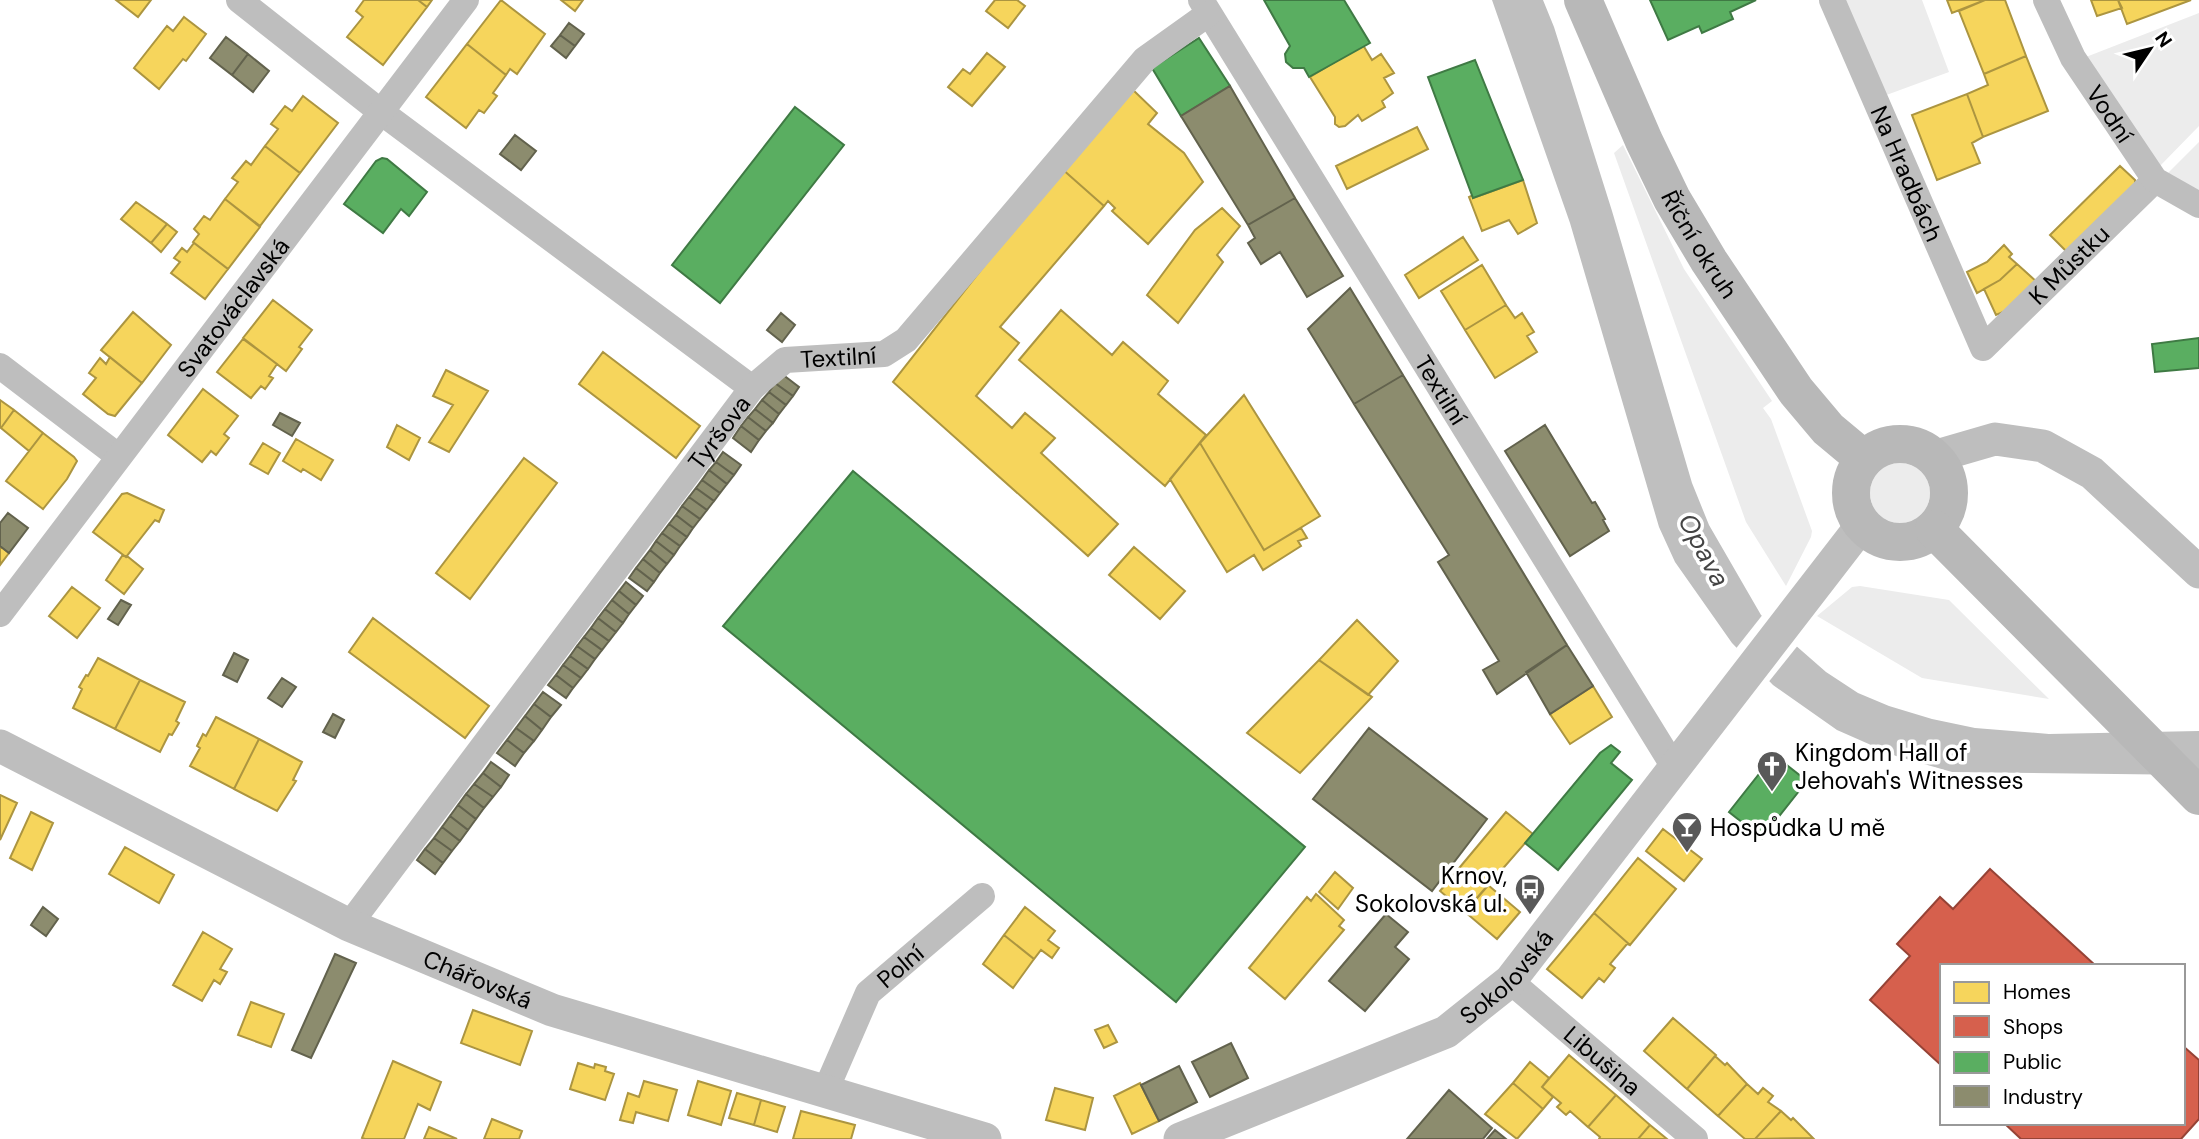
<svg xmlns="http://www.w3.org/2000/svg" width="2199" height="1139" font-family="'DM Sans',sans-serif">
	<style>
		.green { fill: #ececec }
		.water { fill: #bfbfbf }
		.pier { fill: #fff }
		.homes { fill: #f6d55c; stroke: #ac9540; stroke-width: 2 }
		.shops { fill: #d6604d; stroke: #964336; stroke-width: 2 }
		.public { fill: #5aae61; stroke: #3f7a44; stroke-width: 2 }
		.industry { fill: #8c8c6e; stroke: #62624d; stroke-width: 2 }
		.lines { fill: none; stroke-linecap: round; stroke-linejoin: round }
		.minor { stroke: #bebebe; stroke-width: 26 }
		.tertiary { stroke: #bebebe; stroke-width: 33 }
		.secondary { stroke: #b8b8b8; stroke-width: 38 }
		.labels { text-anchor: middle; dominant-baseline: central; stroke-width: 7; stroke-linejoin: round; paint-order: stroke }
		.street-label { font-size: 24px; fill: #000; stroke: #fff }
		.poi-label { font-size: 24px; fill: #000; stroke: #fff; text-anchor: start }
		.water-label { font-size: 26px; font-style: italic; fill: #444; stroke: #fff }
	</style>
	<rect width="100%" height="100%" fill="#fff"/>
	<path class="green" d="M1840,0H1922L1949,72L1881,97Z
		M2199,13V126L2159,167L2086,57Z
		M2199,142V191L2167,174Z
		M1623,145L1684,269L1772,401L1763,408L1771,419L1812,531L1811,537L1786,586L1746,522L1614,153Z
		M1870 493a30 30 0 1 1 60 0a30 30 0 1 1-60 0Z
		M1860,586L1949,600L2049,699L1922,678L1817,616L1852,587Z"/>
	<path class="water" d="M1492,0H1543L1554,27L1612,211L1692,483L1709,525L1761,615L1826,672L1858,693L1889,706L1932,719L1975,728L2049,734L2199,731V775L1952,772L1896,756L1837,730L1773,685L1732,643L1675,562L1659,527L1570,223Z"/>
	<path class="pier" d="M1764,613L1799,644L1767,684L1734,651Z"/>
	<path class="homes" d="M116,0H151L138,17Z
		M364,0H418L427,7L383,65L347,37L363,17L356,11Z
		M418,0H432L427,7Z
		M501,0L545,34L517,74L510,69L506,75L467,44Z
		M561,0H583L575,11Z
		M995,0H1017L1025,6L1008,28L986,11Z
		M1947,0H1985L1952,13Z
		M1985,0H2005L2026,56L1984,74L1959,11Z
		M2091,0H2118L2122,8L2097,16Z
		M2118,0H2191L2127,24Z
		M184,17L206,34L186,61L183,59L159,89L134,68L167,26L173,31Z
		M467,44L506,75L493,93L497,96L484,113L479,110L466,128L426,97Z
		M1363,45L1372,60L1381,54L1394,73L1384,78L1393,93L1382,101L1385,107L1362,121L1358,115L1345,126L1339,127L1335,124V117L1310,77Z
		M987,53L1005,67L972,106L948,87L963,69L970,74Z
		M2026,56L2048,111L1983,137L1967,94L1988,85L1984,74Z
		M1131,88L1157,113L1148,124L1184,153L1203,182L1148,244L1112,211L1115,208L1108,201L1104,206L1061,168Z
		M1967,94L1983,137L1972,143L1980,163L1937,180L1912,115Z
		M303,96L338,123L300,173L265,146L278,129L271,124L285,106L292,111Z
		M1417,127L1428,149L1347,189L1336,166Z
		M265,146L300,173L260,226L225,199L238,182L232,178L246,161L251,165Z
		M2120,166L2135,180V186L2067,252L2050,235Z
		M1061,168L1104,206L1000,327L1019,343L976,396L1012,428L1025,413L1055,438L1041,453L1118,524L1088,556L893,382Z
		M1523,180L1537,223L1518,234L1509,220L1482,231L1469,197L1473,195V198Z
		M225,199L260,227L228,269L193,242L199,234L194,229L204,216L210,220Z
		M136,202L167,224L151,243L121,219Z
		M1222,208L1240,226L1217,255L1223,262L1178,323L1147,295L1195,230Z
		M167,224L177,232L161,252L151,243Z
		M1463,237L1478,260L1419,298L1405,275Z
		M194,243L228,269L205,299L171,273L180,262L174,258L182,248L187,252Z
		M2004,245L2012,254L2009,257L2017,264L2000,280L1977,293L1967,272L1987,262Z
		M2017,264L2037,282L2015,307L1996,315L1984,289L2000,280Z
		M1482,265L1506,305L1465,330L1441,291Z
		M273,300L312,330L299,347L302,349L286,371L243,338Z
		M1506,305L1515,318L1522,313L1534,332L1527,336L1537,352L1495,378L1465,330Z
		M1061,310L1112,355L1123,342L1168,381L1158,394L1206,435L1165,486L1019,360Z
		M133,312L171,345L142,383L101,350Z
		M243,339L277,364L269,376L273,378L265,389L261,386L251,398L217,372Z
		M603,352L700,426L676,458L579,384Z
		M110,357L142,383L115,416L108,414L83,394L96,378L89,373L100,358L106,364Z
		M446,370L488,391L449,452L429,442L453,405L433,396Z
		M203,389L238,416L224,434L229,438L216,455L211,451L202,462L168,435Z
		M1244,395L1320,516L1264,550L1200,443Z
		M0,400L14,410L1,428L0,427Z
		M14,410L43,433L29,451L1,428Z
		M397,425L420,438L409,460L387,447Z
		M43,433L74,457L77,461L67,479L43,509L6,481Z
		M296,439L333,460L321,480L303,469L301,472L283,461Z
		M263,443L280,453L268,474L250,464Z
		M1200,443L1264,550L1301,528L1307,538L1298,541L1301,546L1263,570L1254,555L1227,572L1170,479Z
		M524,458L557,483L470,599L436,573Z
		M127,493L164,510L159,522L155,520L126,557L93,532L122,494Z
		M0,546L9,553L0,565Z
		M1134,547L1185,591L1160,619L1109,575Z
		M122,556H127L143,569L124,594L106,580Z
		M72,587L100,608L77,638L49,616Z
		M373,618L489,706L465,738L349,652Z
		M1357,620L1398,661L1368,695L1319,660Z
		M98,658L140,680L115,729L73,708L82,689L79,687L86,675L88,676Z
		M1319,660L1372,697L1300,773L1247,733Z
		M140,680L185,702L176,721L179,723L172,735L169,734L160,752L115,729Z
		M1593,686L1612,717L1570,744L1550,714Z
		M216,717L259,739L234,789L190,766L200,748L197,746L203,734L206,736Z
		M259,739L302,762L293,780L296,781L277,811L234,789Z
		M0,795L17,803L0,840Z
		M31,812L53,823L32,870L10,858Z
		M1506,812L1533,834L1465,912L1440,891Z
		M1663,829L1702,859L1684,881L1646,851Z
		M125,847L174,875L159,903L109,874Z
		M1638,858L1676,889L1630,945L1594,913Z
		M1335,872L1353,888L1338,909L1319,892Z
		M1488,885L1520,912L1497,939L1465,912Z
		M1316,894L1344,920L1339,926L1344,930L1285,999L1249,968L1307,897L1311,901Z
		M1025,907L1055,931L1048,940L1059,948L1052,958L1041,950L1034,959L1004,935Z
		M1594,913L1630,945L1627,944L1610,964L1615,968L1604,982L1599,978L1582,998L1547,969Z
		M203,932L232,949L220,969L227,972L220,984L214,980L202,1001L173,985Z
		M1004,935L1034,959L1013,988L983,964Z
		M251,1002L284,1014L271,1047L238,1035Z
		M473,1010L532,1031L520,1065L461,1043Z
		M1673,1018L1716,1055L1687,1089L1644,1051Z
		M1108,1025L1117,1042L1104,1048L1095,1030Z
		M1569,1055L1616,1095L1588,1127L1570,1111L1566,1115L1557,1107L1561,1103L1542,1087Z
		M1715,1056L1725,1065L1727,1063L1747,1084L1718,1116L1687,1089Z
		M393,1061L441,1082L430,1110L418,1104L404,1139H365L362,1138Z
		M1530,1062L1549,1078L1542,1087L1553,1097L1543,1109L1513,1083Z
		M578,1063L594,1068L595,1064L606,1067L605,1071L614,1074L605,1100L570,1089Z
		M644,1081L677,1090L668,1121L636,1112L633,1123L620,1120L628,1093L639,1097Z
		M698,1081L731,1091L721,1125L688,1115Z
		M1140,1083L1159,1121L1132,1134L1114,1096Z
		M1513,1083L1543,1109L1517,1139L1485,1114Z
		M1747,1084L1758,1094L1763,1088L1773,1096L1768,1102L1781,1111L1755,1139H1745L1718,1116Z
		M1055,1088L1093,1098L1085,1130L1046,1120Z
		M737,1093L761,1100L754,1125L729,1118Z
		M1616,1095L1650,1125L1638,1139H1599L1600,1137L1588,1127Z
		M761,1100L785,1107L777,1132L754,1125Z
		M801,1111L855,1125L851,1139H793Z
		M1781,1111L1791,1120L1793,1118L1813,1138L1755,1139Z
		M492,1119L522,1131L519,1139H484Z
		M1650,1125L1667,1139H1638Z
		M429,1127L457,1139H424Z"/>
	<path class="shops" d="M1990,869L2096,966H1942V1066L1870,1000L1910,956L1897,944L1940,897L1953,909Z
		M2183,1046L2199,1060V1119L2181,1139H2021L2004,1123H2183Z"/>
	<path class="public" d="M1264,0H1344L1370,43L1309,77L1304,68H1293L1286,62L1285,54L1290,46Z
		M1650,0H1756L1730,12L1733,19L1702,33L1699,26L1668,40Z
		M1199,38L1230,86L1181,116L1152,68Z
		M1475,60L1523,180L1473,198L1428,77Z
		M795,107L844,145L720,303L672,265Z
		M382,158L387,159L427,192L409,216L401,209L383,233L344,204L376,161Z
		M2199,338V368L2155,372L2152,344Z
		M853,471L1305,847L1176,1002L723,626Z
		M1611,745L1620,752L1611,763L1632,780L1558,870L1525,843L1600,753Z
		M1774,755L1807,781L1762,838L1729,812Z"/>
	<path class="industry" d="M569,23L584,34L575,46L560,35Z
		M560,35L575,46L566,58L551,46Z
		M226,37L248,54L232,75L210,58Z
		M248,54L269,71L253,92L232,75Z
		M1230,86L1295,198L1248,225L1181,116Z
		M515,135L536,151L521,170L500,154Z
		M1295,198L1343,276L1307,297L1280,252L1261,264L1248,243L1255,238L1248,225Z
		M1350,288L1403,375L1354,404L1308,329Z
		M781,313L795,325L782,342L767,330Z
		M782,374L799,387L793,396L775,383Z
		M1403,375L1567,645L1497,694L1483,670L1499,661L1438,562L1449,555L1354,404Z
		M775,383L793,396L786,405L769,392Z
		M769,392L786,405L779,414L762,400Z
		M762,400L779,414L773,423L755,409Z
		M755,409L773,423L766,431L748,417Z
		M280,413L300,423L292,436L273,425Z
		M748,417L766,431L759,440L741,426Z
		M1545,425L1592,503L1595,502L1605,519L1603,520L1609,531L1570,556L1505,451Z
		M741,426L759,440L751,452L733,438Z
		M723,452L741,465L734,475L716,462Z
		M716,462L734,475L727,484L709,470Z
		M709,470L727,484L720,493L702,480Z
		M702,480L720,493L714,501L696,488Z
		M696,488L714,501L707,510L689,497Z
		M689,497L707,510L700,519L682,506Z
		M682,506L700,519L693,528L676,515Z
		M8,513L28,528L9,553L0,546V523Z
		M676,515L693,528L687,537L669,524Z
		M669,524L687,537L680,546L662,533Z
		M662,533L680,546L674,555L656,541Z
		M656,541L674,555L667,564L650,550Z
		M650,550L667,564L660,573L643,559Z
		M643,559L660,573L654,582L636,568Z
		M636,568L654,582L647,591L629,578Z
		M626,582L643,596L636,605L619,591Z
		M619,591L636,605L629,614L612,600Z
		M121,600L131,605L118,625L108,619Z
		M612,600L629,614L623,623L605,609Z
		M605,609L623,623L616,632L598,618Z
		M598,618L616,632L609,641L591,628Z
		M591,628L609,641L602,650L584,637Z
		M584,637L602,650L595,659L577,646Z
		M1567,645L1593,686L1550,714L1526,672Z
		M577,646L595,659L588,669L570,656Z
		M234,653L248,660L237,682L223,675Z
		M570,656L588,669L581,678L563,665Z
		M563,665L581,678L573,688L556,675Z
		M556,675L573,688L566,698L548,685Z
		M282,678L296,687L282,707L268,698Z
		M543,692L561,705L551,717L534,704Z
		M534,704L551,717L542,730L525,716Z
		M333,714L344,720L335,738L323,732Z
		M525,716L542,730L534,741L516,728Z
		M516,728L534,741L524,753L507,740Z
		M1369,728L1487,819L1432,891L1313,799Z
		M507,740L524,753L515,766L497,753Z
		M491,762L509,775L501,787L483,773Z
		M483,773L501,787L493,797L474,784Z
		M474,784L493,797L484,808L466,794Z
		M466,794L484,808L476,819L458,805Z
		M458,805L476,819L468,830L450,816Z
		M450,816L468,830L460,841L442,827Z
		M442,827L460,841L452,851L434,838Z
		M434,838L452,851L443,863L425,849Z
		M425,849L443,863L435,874L417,860Z
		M43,907L58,919L46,936L31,925Z
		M1386,914L1408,932L1395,947L1409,959L1365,1011L1329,981Z
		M335,954L356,963L311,1058L292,1050Z
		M1231,1043L1248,1078L1210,1097L1192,1062Z
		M1179,1066L1197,1102L1159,1121L1141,1085Z
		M1449,1090L1492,1128L1483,1139H1407Z
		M1495,1130L1506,1139H1487Z"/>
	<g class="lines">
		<g class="minor">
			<path d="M239,0L381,112L752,388"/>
			<path id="s1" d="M1201,0L1674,767"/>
			<path id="s2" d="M1832,0L1983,348L2155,180"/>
			<path id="s3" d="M2046,0L2073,58L2155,180L2199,205"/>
			<path d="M0,366L118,456"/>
			<path id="s4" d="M0,614L466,0"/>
			<path id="s5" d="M349,925L752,388L785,360L884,354L906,340L1145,59L1208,14"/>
			<path id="s6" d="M1510,981L1695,1139"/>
			<path id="s7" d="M825,1092L868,993L982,896"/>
		</g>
		<g class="tertiary">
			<path d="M1933,457L1995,439L2043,446L2092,473L2199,572"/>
			<path id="s8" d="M0,746L349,925L552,1010L985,1139"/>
			<path id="s9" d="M1180,1139L1446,1032L1510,981L1862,525"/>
		</g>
		<g class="secondary">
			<path id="s10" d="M1583,0L1644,141L1672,199L1709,261L1796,391L1828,429L1864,459"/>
			<circle cx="1900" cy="493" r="49"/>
			<path d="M1934,529L2199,796"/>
		</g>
	</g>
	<defs>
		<g id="church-pin" transform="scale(1.575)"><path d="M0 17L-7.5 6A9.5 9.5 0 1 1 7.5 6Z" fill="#595959" stroke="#fff"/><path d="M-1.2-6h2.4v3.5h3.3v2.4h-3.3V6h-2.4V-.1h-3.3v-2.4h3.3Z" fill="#fff"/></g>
		<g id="bar-pin" transform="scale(1.575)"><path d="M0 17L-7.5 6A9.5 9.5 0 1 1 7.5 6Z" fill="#595959" stroke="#fff"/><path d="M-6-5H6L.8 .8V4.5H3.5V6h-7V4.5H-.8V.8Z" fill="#fff"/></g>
		<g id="bus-pin" transform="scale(1.575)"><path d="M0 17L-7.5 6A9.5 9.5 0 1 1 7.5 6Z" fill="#595959" stroke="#fff"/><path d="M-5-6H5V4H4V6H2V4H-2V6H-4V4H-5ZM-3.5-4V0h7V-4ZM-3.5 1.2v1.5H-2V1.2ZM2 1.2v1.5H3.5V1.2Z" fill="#fff"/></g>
	</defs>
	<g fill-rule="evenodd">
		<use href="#church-pin" x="1772" y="766"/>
		<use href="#bar-pin" x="1687" y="827"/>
		<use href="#bus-pin" x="1530" y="889"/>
	</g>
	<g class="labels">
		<g class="street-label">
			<text stroke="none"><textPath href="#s3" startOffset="131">Vodní</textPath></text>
			<text stroke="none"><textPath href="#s2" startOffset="189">Na Hradbách</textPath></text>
			<text stroke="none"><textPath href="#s10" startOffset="271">Říční okruh</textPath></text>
			<text stroke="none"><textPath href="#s2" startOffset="499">K Můstku</textPath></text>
			<text stroke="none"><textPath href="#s4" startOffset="385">Svatováclavská</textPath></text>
			<text stroke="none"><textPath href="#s5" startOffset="768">Textilní</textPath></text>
			<text stroke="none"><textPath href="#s1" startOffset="458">Textilní</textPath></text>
			<text stroke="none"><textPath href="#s5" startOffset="616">Tyršova</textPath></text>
			<text stroke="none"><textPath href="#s7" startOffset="150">Polní</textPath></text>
			<text stroke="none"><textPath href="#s9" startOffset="369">Sokolovská</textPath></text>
			<text stroke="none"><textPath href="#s8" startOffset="532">Chářovská</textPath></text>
			<text stroke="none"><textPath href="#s6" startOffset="122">Libušina</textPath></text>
		</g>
		<g class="poi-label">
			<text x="1795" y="752">Kingdom Hall of<tspan x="1795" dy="28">Jehovah's Witnesses</tspan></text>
			<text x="1710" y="827">Hospůdka U mě</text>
			<text x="1507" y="875" text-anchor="end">Krnov,<tspan x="1507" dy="28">Sokolovská ul.</tspan></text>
		</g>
		<g class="water-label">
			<text transform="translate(1704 550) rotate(62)">Opava</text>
		</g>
	</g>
	<rect x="1940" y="964" width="245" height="161" fill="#ffffff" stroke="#999999" stroke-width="2"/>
	<rect x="1954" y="982" width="35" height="21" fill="#f6d55c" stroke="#999999" stroke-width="2"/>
	<text x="2003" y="999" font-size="21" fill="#000000">Homes</text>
	<rect x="1954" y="1016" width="35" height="21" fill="#d6604d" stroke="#999999" stroke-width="2"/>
	<text x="2003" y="1034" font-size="21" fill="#000000">Shops</text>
	<rect x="1954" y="1052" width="35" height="21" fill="#5aae61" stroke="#999999" stroke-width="2"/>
	<text x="2003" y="1069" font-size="21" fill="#000000">Public</text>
	<rect x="1954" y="1086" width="35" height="21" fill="#8c8c6e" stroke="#999999" stroke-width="2"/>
	<text x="2003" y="1104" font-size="21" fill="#000000">Industry</text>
	<g transform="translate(2150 49) rotate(55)" stroke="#ffffff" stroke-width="5" paint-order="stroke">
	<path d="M0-5L12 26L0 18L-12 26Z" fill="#000000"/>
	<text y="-10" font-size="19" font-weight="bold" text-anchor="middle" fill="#000000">N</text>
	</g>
</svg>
